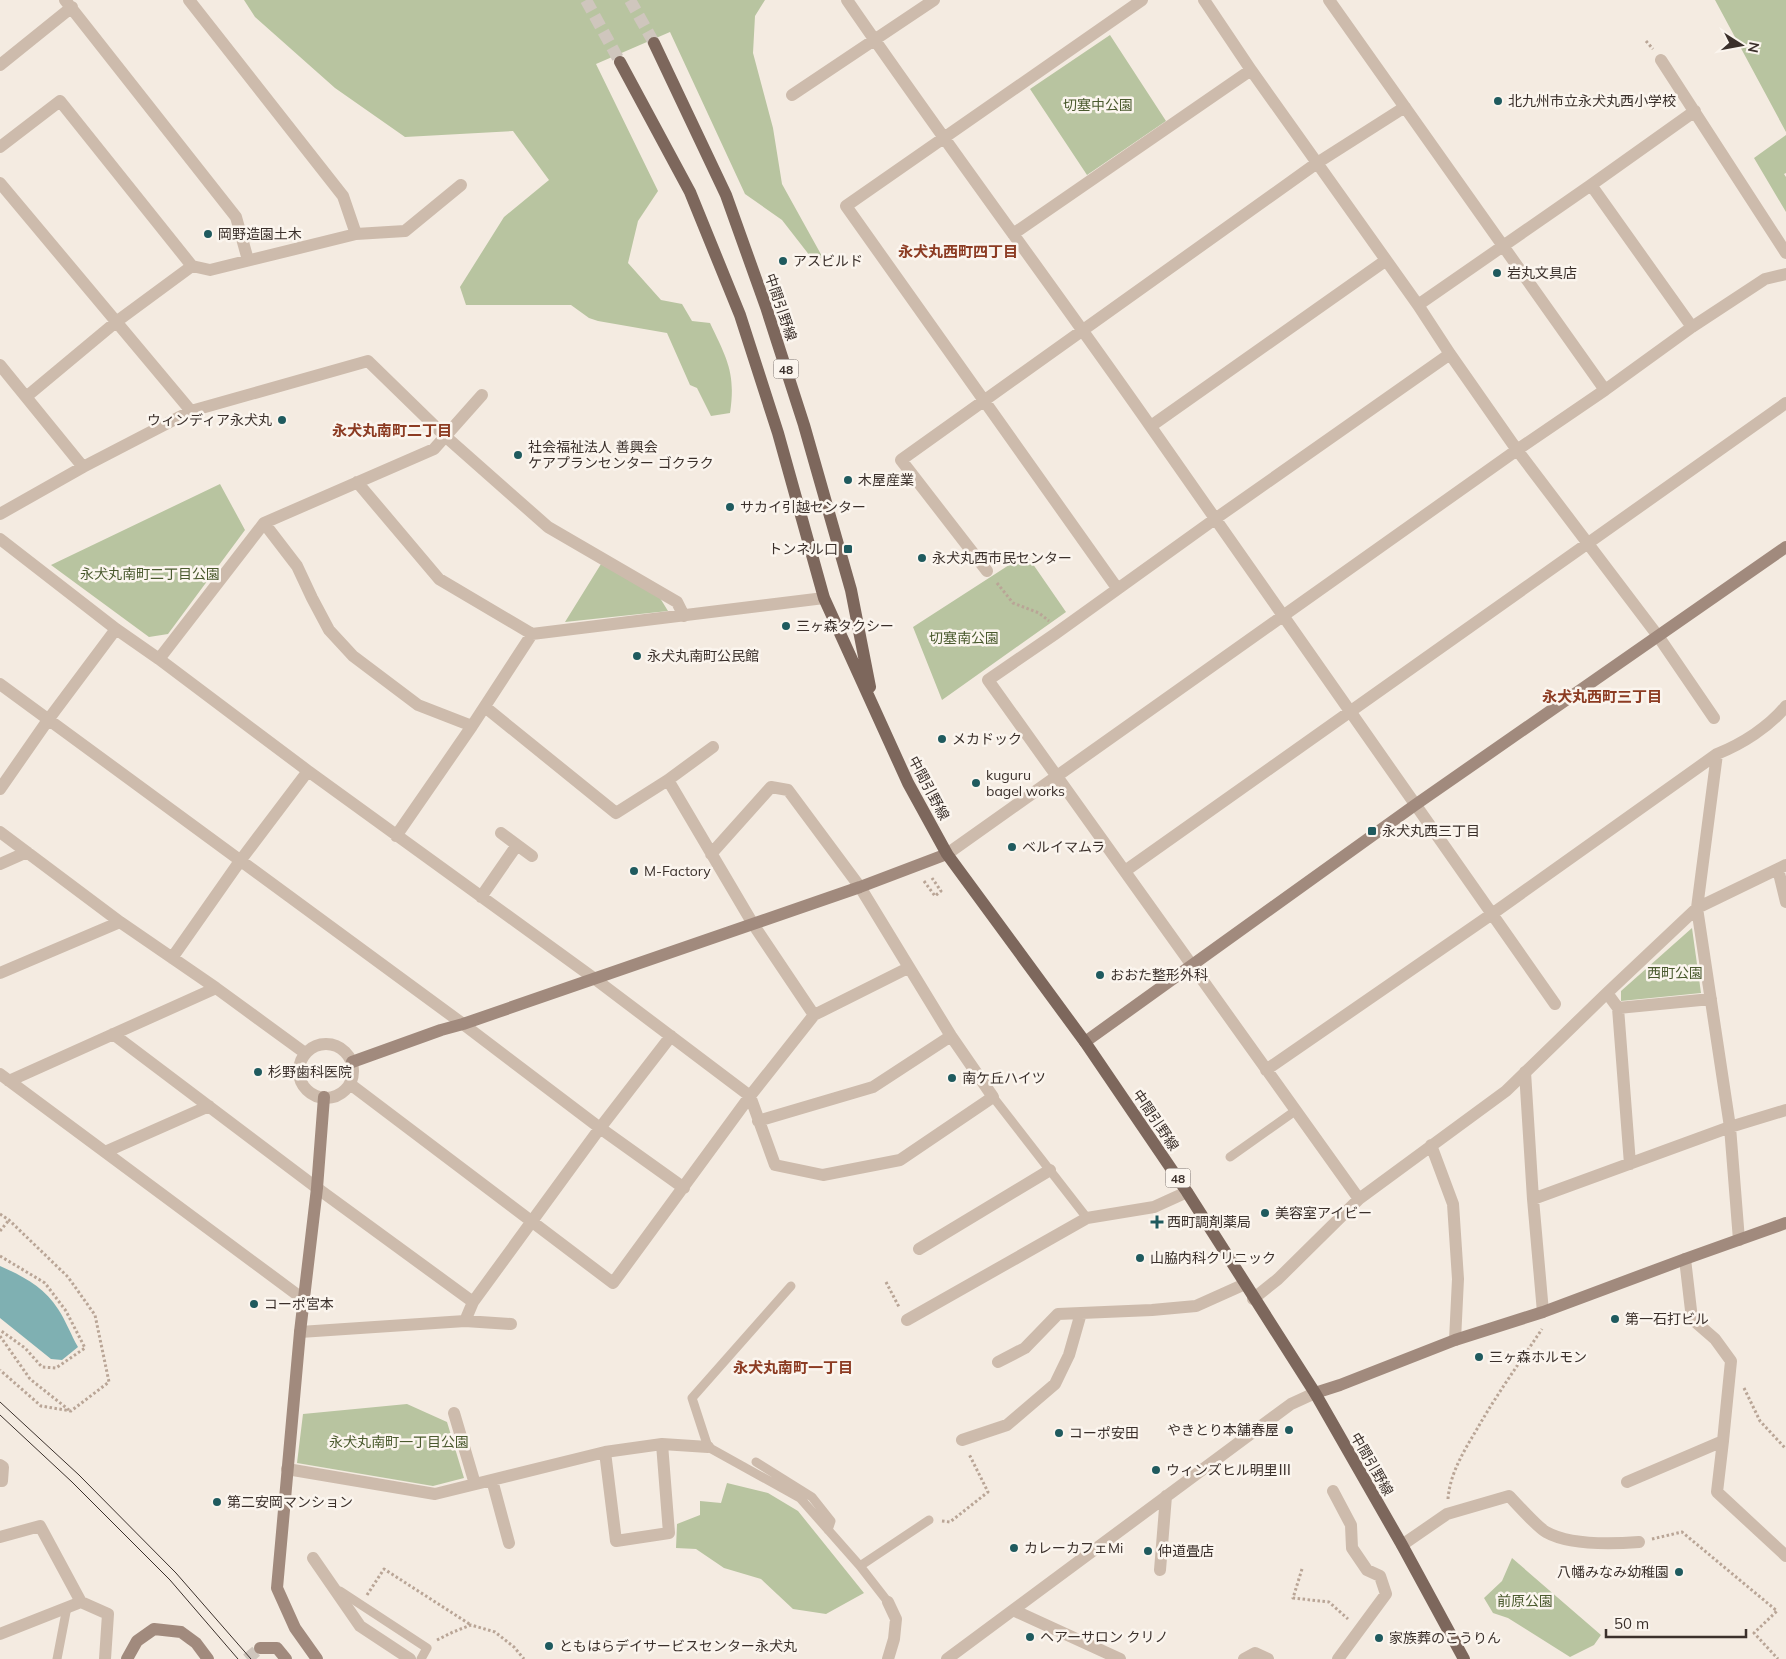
<svg xmlns="http://www.w3.org/2000/svg" width="1786" height="1659" font-family="Mulish,'Noto Sans JP',sans-serif">
	<style>
		.green { fill: #b8c4a0 }
		.water { fill: #7fb0b2 }
		.lines { fill: none; stroke-linecap: round; stroke-linejoin: round }
		.secondary-tunnel { stroke: #cfc6bd; stroke-width: 12; stroke-dasharray: 12 6; stroke-linecap: butt }
		.primary-tunnel { stroke: #cfc6bd; stroke-width: 12; stroke-dasharray: 12 6; stroke-linecap: butt }
		.path { stroke: #b9a596; stroke-width: 3; stroke-dasharray: 2.5 2.5; stroke-linecap: butt }
		.lane { stroke: #cdbbac; stroke-width: 9 }
		.street { stroke: #cdbbac; stroke-width: 12 }
		.secondary { stroke: #a18a7d; stroke-width: 12 }
		.primary { stroke: #7d675c; stroke-width: 12 }
		.tram { stroke: #3b302b; stroke-width: 1 }
		.poi-dot { fill: #1f5a5e; stroke: #fbf5ee; stroke-width: 2 }
		.labels { text-anchor: middle; dominant-baseline: central; stroke-width: 5; stroke-linejoin: round; paint-order: stroke }
		.shield { fill: #fbf5ee; stroke: #756b66; stroke-width: 1 }
		.shield-label { font-size: 12px; font-weight: bold; fill: #3b302b }
		.poi-label { font-size: 14px; fill: #3b302b; stroke: #fbf5ee; text-anchor: start }
		.park-label { font-size: 14px; fill: #4a5a2e; stroke: #fbf5ee }
		.street-label { font-size: 14px; fill: #3b302b; stroke: #fbf5ee }
		.neighbourhood-label { font-size: 15px; font-weight: bold; fill: #8c3b22; stroke: #fbf5ee }
	</style>
	<rect width="100%" height="100%" fill="#f4ebe1"/>
	<path class="green" d="M244,0H765L755,16L753,53L773,128L782,184L823,258L810,256L782,220L745,194L670,32L596,64L658,191L638,221L628,263L661,300L682,304L692,321L710,323C727,359 736,373 730,413L711,416L697,388L690,385L667,333L598,321L589,318L571,305H466L460,287L504,217L549,180L513,131L405,137L335,88L255,17Z
		M1715,0H1786V132Z
		M1110,35L1166,121L1087,175L1030,89Z
		M1786,135V173L1784,174L1786,177V212L1754,158Z
		M220,484L245,530L168,634L149,637L51,565Z
		M1026,554L1066,612L942,700L913,627Z
		M601,564L660,598L668,611L565,622Z
		M1692,928L1701,993L1621,1001V991Z
		M407,1404L447,1422L464,1478L433,1486L297,1463L303,1414Z
		M727,1483L768,1493L798,1511L864,1593L826,1614L793,1609L761,1579L724,1568L696,1549L676,1548L677,1524L700,1515V1501L721,1503Z
		M1512,1558L1601,1635L1594,1645L1570,1657L1508,1618L1493,1613L1484,1598L1502,1581Z"/>
	<path class="water" d="M0,1266C23,1276 45,1288 58,1309C66,1321 71,1335 78,1347L62,1360L51,1359L0,1318Z"/>
	<g class="lines">
		<path class="secondary-tunnel" d="M247,1659L260,1648"/>
		<path class="primary-tunnel" d="M586,0L620,62
			M630,0L654,43"/>
		<path class="path" d="M1646,41L1653,49
			M997,583L1013,603L1039,613L1049,621
			M924,881L935,896L941,891L932,878
			M0,1214L9,1220L68,1277L95,1315L109,1382L71,1411L41,1406L0,1370
			M0,1231L9,1220
			M0,1256L45,1283L66,1311L85,1348L56,1368L42,1367L25,1348L0,1330
			M886,1282L899,1307
			M0,1336L30,1379L69,1410
			M1744,1388L1760,1421L1786,1449
			M1448,1499C1450,1473 1464,1451 1477,1429C1497,1394 1520,1362 1542,1329
			M942,1521L950,1522L988,1492L969,1454
			M1652,1539L1682,1532L1777,1611L1754,1633L1778,1659
			M1302,1569L1293,1598L1329,1602L1348,1619
			M367,1595L384,1569L471,1625
			M437,1640L453,1632L471,1625L495,1632L514,1647L524,1659"/>
		<path class="lane" d="M993,1097L1087,1218
			M1230,1157L1295,1111
			M791,1286L692,1398L708,1447L800,1498L860,1566L888,1602
			M756,1462L812,1497L831,1521L828,1530
			M860,1566L929,1520
			M340,1591L427,1648L421,1659
			M57,1659L67,1607"/>
		<path class="street" d="M65,0L236,217L248,260
			M189,0L343,196L356,234
			M847,0C946,144 1051,284 1151,427C1286,619 1420,812 1555,1004
			M1204,0L1251,70L1418,305L1450,354L1517,450L1658,636L1714,718
			M1329,0L1605,390
			M1661,60L1786,253
			M0,65L72,7
			M792,95L934,0
			M0,147L60,101L192,266L210,270L356,234L405,231L461,185
			M0,183L191,411
			M1591,185L1692,327
			M1013,234L1251,70
			M1418,305L1591,185L1695,111
			M0,365L83,467
			M26,397L116,322L192,266
			M1151,426L1385,261
			M357,482L439,579L532,634L824,598
			M0,514L83,467L191,411L368,361L445,436L548,527L677,602L684,616
			M264,523L297,566L312,598L329,630L353,656L418,705L472,726
			M0,539L116,629L159,659L308,771L595,979L750,1096L775,1165L823,1175L900,1160L993,1097L951,1036L860,887L788,790L771,787L711,854
			M987,571L901,460L1317,163L1405,107
			M1117,588L846,206L1142,0
			M159,659L264,523L434,449L482,395
			M0,684L463,1024L600,1128L684,1188
			M485,707L616,813L668,780L713,747
			M1717,754L1697,908L1730,1127L1739,1240
			M668,780L753,924L814,1015
			M0,789L48,720L116,629
			M0,832L120,922L216,988L305,1053
			M501,833L532,856
			M396,836L472,726L532,634
			M947,854L1517,450L1605,390L1692,327L1765,279L1786,274
			M0,864L27,852
			M1778,869L1786,902
			M1125,871C1345,714 1566,560 1786,403
			M481,897L517,845
			M172,958L240,861L308,771
			M0,973L120,922
			M1607,993L1618,1008L1630,1164
			M1618,1008L1711,999
			M113,1034L317,1188L473,1302
			M299 1071a27 27 0 1 1 54 0a27 27 0 1 1-54 0Z
			M1266,1070L1492,914L1717,754C1742,744 1769,727 1786,706
			M1525,1072L1533,1199L1543,1312
			M0,1074L303,1299
			M9,1081L216,988
			M350,1084L613,1283L750,1096L814,1015L908,968
			M758,1121L873,1087L951,1036
			M1431,1145L1453,1204L1458,1279L1455,1340
			M105,1152L209,1106
			M1359,1199L988,680L1055,634L1215,519L1450,354
			M1533,1199L1730,1127L1786,1110
			M919,1249L1050,1170
			M1253,1299L1278,1279L1359,1199L1506,1091L1607,993L1697,908L1786,865
			M907,1320L1087,1218L1154,1207L1187,1192
			M465,1321L511,1324
			M300,1332L465,1321L473,1302L600,1128L671,1036
			M998,1362L1025,1348L1058,1314L1081,1313
			M454,1413L475,1484
			M962,1440L1007,1425L1055,1384L1069,1355L1081,1313L1152,1310L1196,1306L1245,1284
			M1723,1441L1717,1492L1786,1556
			M605,1452L616,1541L669,1533L662,1444
			M0,1465L3,1467L2,1481H0
			M287,1469L435,1494L605,1452L662,1444L708,1447
			M492,1480L509,1543
			M1627,1482L1723,1441L1731,1361L1715,1339L1692,1319L1685,1259
			M1333,1491L1351,1525L1352,1548L1367,1570L1380,1576L1386,1594L1338,1659
			M0,1537L40,1526L81,1602L108,1614L105,1659
			M1402,1545L1447,1514L1509,1496C1517,1504 1537,1527 1546,1532C1569,1545 1613,1544 1639,1542
			M313,1558L360,1626L410,1659
			M1160,1570L1166,1496
			M1013,1610L1120,1659
			M0,1634L81,1602
			M888,1659L894,1639L896,1619L888,1602
			M947,1659L1291,1404L1315,1393
			M1244,1659L1255,1653L1268,1659"/>
		<path class="secondary" d="M1085,1042L1415,805L1786,547
			M352,1062L441,1030L463,1024L860,887L947,854
			M1315,1393L1340,1385L1455,1340L1543,1312L1685,1259L1786,1223
			M260,1648H277L286,1659
			M127,1659L137,1641L154,1629L181,1632L196,1643L208,1659
			M317,1659L295,1628L277,1588L300,1332L317,1188L324,1097"/>
		<path class="primary" d="M654,43L726,195L766,307L804,425L851,590L870,687
			M620,62L690,192L740,315L778,433L824,598L908,783L947,854L1085,1042L1187,1192L1315,1393L1402,1545L1464,1659"/>
		<path class="tram" d="M0,1402L79,1475L176,1573L251,1659
			M0,1415L72,1482L170,1580L238,1659"/>
	</g>
	<g class="poi-dot">
		<circle cx="1498" cy="101" r="5"/>
		<circle cx="208" cy="234" r="5"/>
		<circle cx="783" cy="261" r="5"/>
		<circle cx="1497" cy="273" r="5"/>
		<circle cx="282" cy="420" r="5"/>
		<circle cx="518" cy="455" r="5"/>
		<circle cx="848" cy="480" r="5"/>
		<circle cx="730" cy="507" r="5"/>
		<rect x="843" y="544" width="10" height="10" rx="2.5"/>
		<circle cx="922" cy="558" r="5"/>
		<circle cx="786" cy="626" r="5"/>
		<circle cx="637" cy="656" r="5"/>
		<circle cx="942" cy="739" r="5"/>
		<circle cx="976" cy="783" r="5"/>
		<rect x="1367" y="826" width="10" height="10" rx="2.5"/>
		<circle cx="1012" cy="847" r="5"/>
		<circle cx="634" cy="871" r="5"/>
		<circle cx="1100" cy="975" r="5"/>
		<circle cx="258" cy="1072" r="5"/>
		<circle cx="952" cy="1078" r="5"/>
		<circle cx="1265" cy="1213" r="5"/>
		<path d="M1154.5 1214.5h5v5h5v5h-5v5h-5v-5h-5v-5h5z"/>
		<circle cx="1140" cy="1258" r="5"/>
		<circle cx="254" cy="1304" r="5"/>
		<circle cx="1615" cy="1319" r="5"/>
		<circle cx="1479" cy="1357" r="5"/>
		<circle cx="1289" cy="1430" r="5"/>
		<circle cx="1059" cy="1433" r="5"/>
		<circle cx="1156" cy="1470" r="5"/>
		<circle cx="217" cy="1502" r="5"/>
		<circle cx="1014" cy="1548" r="5"/>
		<circle cx="1148" cy="1551" r="5"/>
		<circle cx="1679" cy="1572" r="5"/>
		<circle cx="1030" cy="1637" r="5"/>
		<circle cx="1379" cy="1638" r="5"/>
		<circle cx="549" cy="1646" r="5"/>
	</g>
	<g class="labels">
		<g class="shield">
			<rect x="773.5" y="359.5" width="25" height="19" rx="4"/>
			<rect x="1165.5" y="1168.5" width="25" height="19" rx="4"/>
		</g>
		<g class="shield-label">
			<text x="786" y="369">48</text>
			<text x="1178" y="1178">48</text>
		</g>
		<g class="poi-label">
			<text x="1508" y="101">北九州市立永犬丸西小学校</text>
			<text x="218" y="234">岡野造園土木</text>
			<text x="793" y="261">アスビルド</text>
			<text x="1507" y="273">岩丸文具店</text>
			<text x="272" y="420" text-anchor="end">ウィンディア永犬丸</text>
			<text x="528" y="447">社会福祉法人 善興会<tspan x="528" dy="16">ケアプランセンター ゴクラク</tspan></text>
			<text x="858" y="480">木屋産業</text>
			<text x="740" y="507">サカイ引越センター</text>
			<text x="838" y="549" text-anchor="end">トンネル口</text>
			<text x="932" y="558">永犬丸西市民センター</text>
			<text x="796" y="626">三ヶ森タクシー</text>
			<text x="647" y="656">永犬丸南町公民館</text>
			<text x="952" y="739">メカドック</text>
			<text x="986" y="775">kuguru<tspan x="986" dy="16">bagel works</tspan></text>
			<text x="1382" y="831">永犬丸西三丁目</text>
			<text x="1022" y="847">ベルイマムラ</text>
			<text x="644" y="871">M-Factory</text>
			<text x="1110" y="975">おおた整形外科</text>
			<text x="268" y="1072">杉野歯科医院</text>
			<text x="962" y="1078">南ケ丘ハイツ</text>
			<text x="1275" y="1213">美容室アイビー</text>
			<text x="1167" y="1222">西町調剤薬局</text>
			<text x="1150" y="1258">山脇内科クリニック</text>
			<text x="264" y="1304">コーポ宮本</text>
			<text x="1625" y="1319">第一石打ビル</text>
			<text x="1489" y="1357">三ヶ森ホルモン</text>
			<text x="1279" y="1430" text-anchor="end">やきとり本舗春屋</text>
			<text x="1069" y="1433">コーポ安田</text>
			<text x="1166" y="1470">ウィンズヒル明里Ⅲ</text>
			<text x="227" y="1502">第二安岡マンション</text>
			<text x="1024" y="1548">カレーカフェMi</text>
			<text x="1158" y="1551">仲道畳店</text>
			<text x="1669" y="1572" text-anchor="end">八幡みなみ幼稚園</text>
			<text x="1040" y="1637">ヘアーサロン クリノ</text>
			<text x="1389" y="1638">家族葬のこうりん</text>
			<text x="559" y="1646">ともはらデイサービスセンター永犬丸</text>
		</g>
		<g class="park-label">
			<text x="1098" y="105">切塞中公園</text>
			<text x="150" y="574">永犬丸南町二丁目公園</text>
			<text x="964" y="638">切塞南公園</text>
			<text x="1675" y="973">西町公園</text>
			<text x="399" y="1442">永犬丸南町一丁目公園</text>
			<text x="1525" y="1601">前原公園</text>
		</g>
		<g class="street-label">
			<text transform="translate(781 307) rotate(71)">中間引野線</text>
			<text transform="translate(929 788) rotate(62)">中間引野線</text>
			<text transform="translate(1156 1120) rotate(56)">中間引野線</text>
			<text transform="translate(1372 1464) rotate(60)">中間引野線</text>
		</g>
		<g class="neighbourhood-label">
			<text x="958" y="251">永犬丸西町四丁目</text>
			<text x="392" y="430">永犬丸南町二丁目</text>
			<text x="1602" y="696">永犬丸西町三丁目</text>
			<text x="793" y="1367">永犬丸南町一丁目</text>
		</g>
	</g>
	<g transform="translate(1741 45) rotate(101)" stroke="#fbf5ee" stroke-width="4" paint-order="stroke">
	<path d="M0-4L9 19L0 12L-9 19Z" fill="#3b302b"/>
	<text y="-8" font-size="14" font-weight="bold" text-anchor="middle" fill="#3b302b">N</text>
	</g>
	<path d="M1606 1629v8h140v-8" fill="none" stroke="#3b302b" stroke-width="2.5"/>
	<text x="1614" y="1629" font-size="15" fill="#3b302b" stroke="#fbf5ee" stroke-width="4" paint-order="stroke">50 m</text>
</svg>
